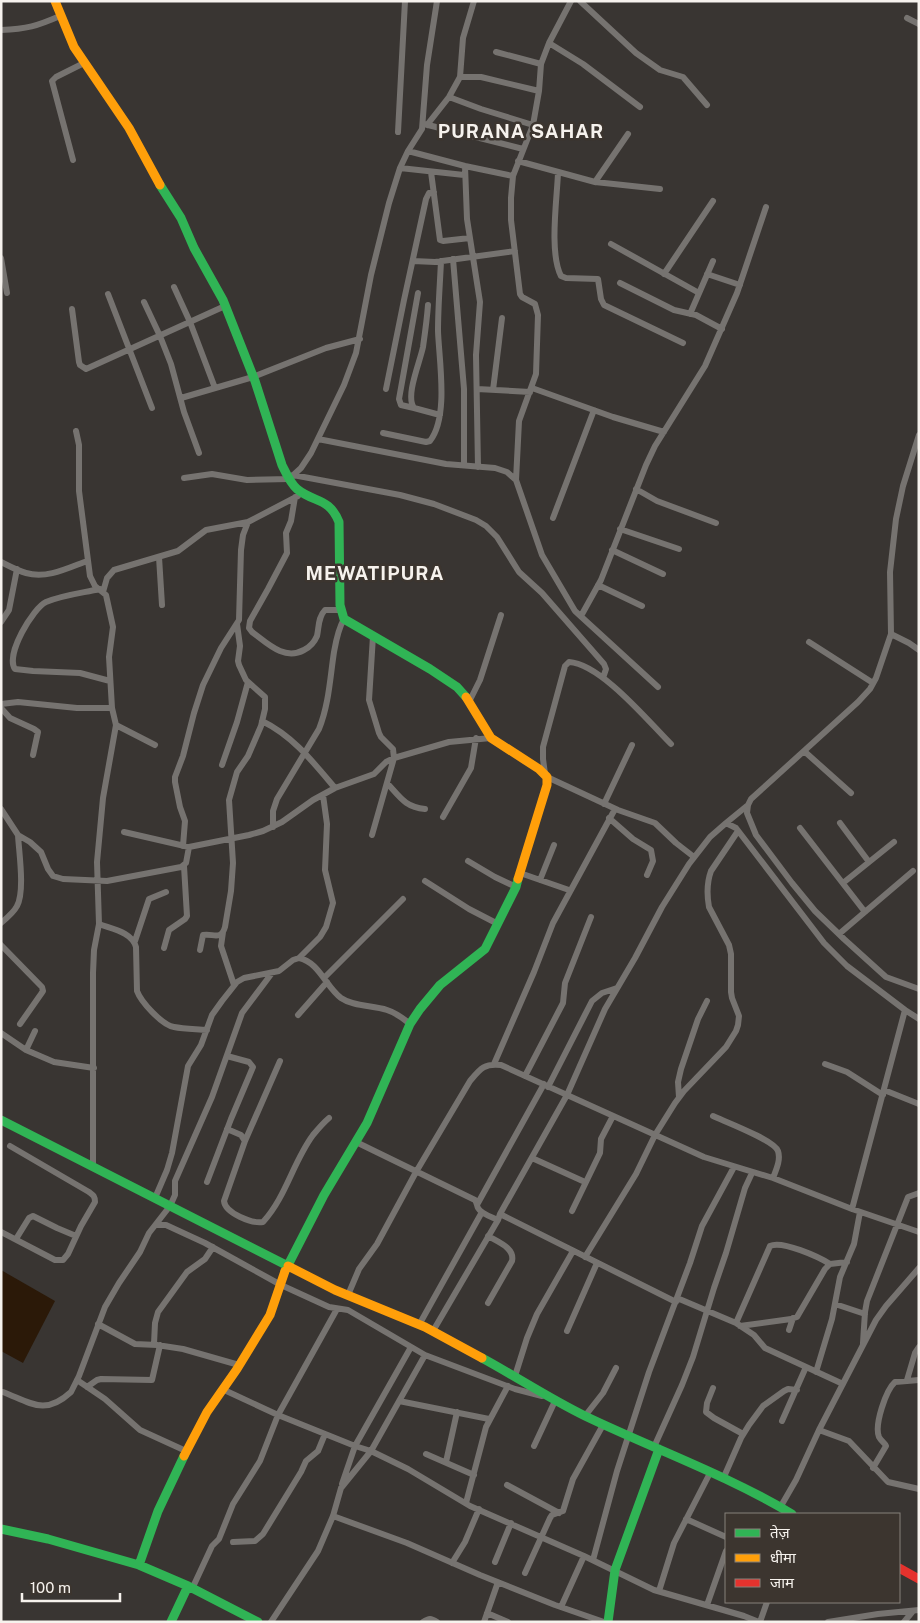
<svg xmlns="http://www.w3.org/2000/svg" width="920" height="1623" font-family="'Public Sans','Noto Sans Devanagari',sans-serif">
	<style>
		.water { fill: #2b1908 }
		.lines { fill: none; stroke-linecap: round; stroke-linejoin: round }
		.street { stroke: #767370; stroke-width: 6 }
		.fast { stroke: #30b455; stroke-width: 9 }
		.slow { stroke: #ff9f0a; stroke-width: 9 }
		.jam { stroke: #e5322d; stroke-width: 9 }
		.labels { text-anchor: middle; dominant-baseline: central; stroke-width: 5; stroke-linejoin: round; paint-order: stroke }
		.district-label { font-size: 19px; font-weight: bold; letter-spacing: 1px; fill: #f6f2ed; stroke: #3c352f }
	</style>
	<rect width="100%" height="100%" fill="#393532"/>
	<path class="water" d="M1,1270L55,1301L23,1363L1,1351Z"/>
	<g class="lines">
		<path class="street" d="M580,1L636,53L660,70L683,77L707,105
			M907,18L919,24
			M1,30C27,29 37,26 60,16
			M549,43L583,64L640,107
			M496,52L541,64
			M460,77H481L539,91
			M449,97L481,109L533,125
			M424,124L523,149
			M427,125L449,97L460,77L463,38L474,1
			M398,132L405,1
			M408,151L465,166L513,176
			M73,160L52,81L56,77L84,63
			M518,161L595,182L660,189
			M465,166L467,219L480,302L476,355L478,467
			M400,168L464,175
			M431,172L440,240L443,241L470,238
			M558,173C557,199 549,253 561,276L566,278L598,279L601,299L604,305L683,343
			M595,182L628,134
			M611,244L699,293
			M1,258L7,293
			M453,259L464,389V465
			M413,261L435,262L515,251
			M664,274L713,201
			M707,274L740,285
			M620,283L674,310L696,315L722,329
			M174,287L190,322L215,388
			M108,294L152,408
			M144,302L160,336L171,364L184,412L199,453
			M428,305C427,319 425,333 423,347C420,362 405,396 414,408L440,415
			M72,309L79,362L80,365L86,369L225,306
			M690,314L713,261
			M532,388L613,417L664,432
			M386,389L404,300L426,199L429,193L434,192
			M477,389L530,392
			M493,390L502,318
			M181,398L253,377L326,348L360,339
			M414,408L401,405L399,399L418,293
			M76,431L79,445V491L90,576L95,586L106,595L113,627L109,657L112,708L116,725L103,798L97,862L99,924L94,950L93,973V1167
			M383,433L426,442L430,441C449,417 439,360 438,331C438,307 440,284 441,261
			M919,435L903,486L896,519L890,572L891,634L876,678L870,689L858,702L751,799L748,805L747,813L756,835L792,883L815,911L844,939L886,977L919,989
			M318,439L446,464L495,468L507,472L516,480L542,555L575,611L658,687
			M293,475L400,495L434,504L476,520L486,526L497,537L519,572L542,593L604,664L606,669L603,678
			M184,478L212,474L247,480L289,479L301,468L311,453L344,385L356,353L371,275L389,203L400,168L408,151L422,129L427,65L437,1
			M516,480L519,421L536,374L538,315L535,304L522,297L520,294L511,220V198L513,176L533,125L539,91L541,64L549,43L571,1
			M636,489L657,501L716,523
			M295,497L291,521L286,533L287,553L268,589L250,621L249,628L252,632C267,643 284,661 304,650C310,647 314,643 317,636C319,627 318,617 325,610H341
			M553,518L594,410
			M620,529L679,549
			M612,550L663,574
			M159,557L162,605
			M1,562C9,566 18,571 26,573C47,579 68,568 87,561
			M598,585L642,606
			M100,589C82,593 63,595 46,602C33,608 5,655 15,669L33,671L80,673L110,681
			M103,592L107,578L114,570L178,551L206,530L248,522L298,496
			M581,616L601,580L646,465L655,446L705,366L737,293L766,207
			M1,622L9,610L17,569
			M891,634L909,643L919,650
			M809,642L873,683
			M469,702L480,680L501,615
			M1,704L18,702L77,708H112
			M1,708L10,718L34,729L38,732L33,755
			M262,721C293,736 313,762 335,788
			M116,725L155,745
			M804,751L851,793
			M222,765L237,722L248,682
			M545,774L543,759V747L565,666L569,662C601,664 648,721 671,744
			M547,777L618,810L655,823L676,843L694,857
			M387,783C400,797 405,807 425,809
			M604,804L632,745
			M1,809L18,835L30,842L41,852L48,869L53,876L63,879L107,881L181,867L186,863L189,847
			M443,817L471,768L476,738
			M609,818L633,839L651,850L653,861L647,875
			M726,823L748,805
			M840,823L869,862
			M273,827V811L277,799L319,729C329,704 330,678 334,652C336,641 338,629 344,619
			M800,828L865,912
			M124,832L189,847L249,835L263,831L282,822L313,800L335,788L374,774L386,762L394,758L449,742L491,738
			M372,835L394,758L393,749L381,737L379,733L369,700L373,636
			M183,846L185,821L180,807L175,782V777L183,756L194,713L203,685L221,648L239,620L241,550L243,535L248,522
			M468,861L495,877L516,887
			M520,873L569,890
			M540,880L554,845
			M425,881L469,909L498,924
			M843,883L894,842
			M1,923C7,918 14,912 17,906C25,891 19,853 18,835
			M99,924C112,929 132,932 136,947L137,991C141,1002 162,1025 174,1027C184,1029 196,1029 207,1030
			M223,932L221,946L234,985
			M839,934L913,871
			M135,941L149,899L166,892
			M1,945L42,987L43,991L41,994L20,1024
			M164,948L169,930L185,919L187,916L184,866
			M200,950L203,935C213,933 221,941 225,927L231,891L233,863L229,800L237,772L248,756L261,726L265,709V697L246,680L239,665L238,661L240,646L237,624
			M299,958C319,962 326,987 341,998C354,1007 373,1005 387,1010C396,1013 403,1018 410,1024
			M324,978L403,899
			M905,1010L919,1019
			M298,1015L327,982
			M1,1033L26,1050L54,1062L94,1068
			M26,1050L35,1031
			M494,1064L534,972L553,923L615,809
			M825,1064L847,1072L883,1095
			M525,1076L563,1003L565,983L591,917
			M548,1087L592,1001L602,993L617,988
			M884,1090L919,1104
			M679,1097L678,1082L681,1069L698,1019L707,1001
			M713,1116C726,1122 774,1140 778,1151C781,1160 776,1170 773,1178
			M227,1129L241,1135L245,1141L224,1201C225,1213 252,1224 263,1222C286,1197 293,1162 313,1135C318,1129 323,1123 329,1118
			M245,1141L280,1061
			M356,1142L475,1200C477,1203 477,1206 478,1208C481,1214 492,1217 498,1220L500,1214L676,1302
			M532,1158L585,1182
			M207,1182L231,1119L253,1067L249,1062L227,1056
			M155,1198L167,1170L172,1153L188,1066L201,1045L212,1015L222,1001L237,982L244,978L279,971L293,960L299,958L320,937L326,927L333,903L325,870L327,824L323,795
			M478,1203L544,1084
			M572,1211L600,1153L601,1139L613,1116
			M500,1214L567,1095L605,1009L635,958L662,907L689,864L710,837L726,823L736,828L824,943L847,966L905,1010L852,1209
			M157,1225H166L205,1243L281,1285L329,1307L348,1310L425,1355
			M1,1232L55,1260H63L68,1254L81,1226L95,1202C95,1196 93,1195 89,1192L10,1146
			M16,1239L29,1218L33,1216L57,1228L76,1236
			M585,1257L636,1174L655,1135L675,1103L684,1091L726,1047L736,1031L738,1025L739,1016L732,998L731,992V954L729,945L709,907C707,896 707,882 711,871L738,831
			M348,1295L359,1269L377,1244L416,1172L470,1081C480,1069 484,1063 501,1065L704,1157L773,1178L852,1209L919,1232
			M677,1298L736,1323L754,1335L765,1348L843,1384
			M488,1303L512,1261C515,1248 498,1242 488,1236
			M835,1304L865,1314
			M736,1323L770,1246C782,1240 819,1257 830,1264
			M98,1324L135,1344L157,1345L183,1349L239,1365
			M419,1325L482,1212
			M740,1326L791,1319L797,1317L825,1269L830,1264L847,1262
			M789,1330L793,1318
			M433,1331L498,1220
			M567,1331L597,1263
			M863,1343L865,1312L867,1301L908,1197L919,1193
			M154,1344L155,1323L158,1312L187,1272L205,1259L213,1247
			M816,1372L832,1319L840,1277L854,1244L860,1212
			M515,1376L527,1338L537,1314L573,1251
			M77,1380L105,1399L140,1430L186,1451
			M907,1380L915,1353L919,1347
			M87,1387L97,1380L101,1379L152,1380L160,1345
			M713,1388L707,1403L706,1412L714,1418L743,1434
			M222,1389L278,1415L355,1446L371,1451L408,1469L470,1506L584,1556L654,1590L744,1616L759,1622
			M3,1392C31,1403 45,1416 71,1392L79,1376L105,1307L119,1283L140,1252L149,1233L170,1206L175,1195V1181L212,1097L242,1013L272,973
			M399,1401L489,1419
			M585,1416L603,1393L616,1368
			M782,1421L806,1367
			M819,1430L849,1441L888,1482L919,1489
			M534,1446L555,1401
			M654,1447L682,1385L693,1357L714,1288L726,1253L745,1188L752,1173
			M426,1454L474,1475
			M446,1462L457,1412
			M873,1468L886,1446C885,1443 881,1441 879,1437C874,1425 886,1390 895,1382L919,1380
			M723,1479L741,1438L749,1425L763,1406L784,1391L788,1389L797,1390
			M342,1484L355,1446L411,1347
			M507,1485L559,1513
			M466,1503L486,1427L508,1386
			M781,1506L796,1480L819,1430L876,1320L886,1306L919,1268
			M333,1516L407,1543L480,1575L555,1605L604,1622
			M686,1519L726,1537
			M233,1542L255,1541L263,1534L301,1472L306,1461L318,1451L325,1434
			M593,1560L617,1471L649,1372L690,1263L702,1226L734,1167
			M495,1562L511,1523
			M452,1563L465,1542L479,1509
			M525,1573L550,1518L552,1515L563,1511L573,1479L603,1425
			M192,1589L212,1546L219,1539L233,1504L260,1461L278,1415L337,1309
			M659,1591L674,1543L710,1473
			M707,1605L726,1551
			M561,1607L584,1556
			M487,1613L508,1622
			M271,1622L318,1551L333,1516L341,1488L371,1451L425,1355L515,1389L542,1396
			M423,1622C429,1618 431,1618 437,1622
			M484,1622L498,1582
			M760,1622L767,1602
			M828,1622L878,1614L919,1610
			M904,1622L913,1611"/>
		<path class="fast" d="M160,185L181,218L194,248L223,300L255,381L282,465C286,473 290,483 297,489C314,503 329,497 339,522L340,605L344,619L430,669L457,687L466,697
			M1,1120L288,1266
			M285,1271L324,1195L367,1123L410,1024L420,1009L440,985L485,949L516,887L518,879
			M482,1358C517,1377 550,1399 585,1416C654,1449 727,1475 792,1514
			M1,1529L48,1539L139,1565L188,1586L171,1622
			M139,1565L158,1511L184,1456
			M188,1586L258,1622
			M608,1622L615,1570L659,1449"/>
		<path class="slow" d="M55,1L74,47L129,128L160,185
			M466,697L491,738L539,769L547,777V785L518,879
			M288,1266L335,1290L425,1327L482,1358
			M184,1456L207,1412L237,1369L270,1315L285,1271"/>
		<path class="jam" d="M899,1568L919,1579"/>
	</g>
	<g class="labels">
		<g class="district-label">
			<text x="521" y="131">PURANA SAHAR</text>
			<text x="375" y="573">MEWATIPURA</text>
		</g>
	</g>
	<rect width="920" height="1623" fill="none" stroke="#f6f2ed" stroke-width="5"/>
	<rect x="725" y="1513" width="175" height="90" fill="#3c352f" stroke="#86817b"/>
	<rect x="735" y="1529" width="25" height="8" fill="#30b455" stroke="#86817b"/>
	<text x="770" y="1538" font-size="15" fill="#f6f2ed">तेज़</text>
	<rect x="735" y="1554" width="25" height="8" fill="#ff9f0a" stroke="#86817b"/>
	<text x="770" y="1563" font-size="15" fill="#f6f2ed">धीमा</text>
	<rect x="735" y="1579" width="25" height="8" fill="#e5322d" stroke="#86817b"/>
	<text x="770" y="1588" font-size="15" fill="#f6f2ed">जाम</text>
	<path d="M22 1593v8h98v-8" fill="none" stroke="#f6f2ed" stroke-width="2.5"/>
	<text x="30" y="1593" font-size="15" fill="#f6f2ed" stroke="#3c352f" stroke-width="4" paint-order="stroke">100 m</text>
</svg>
